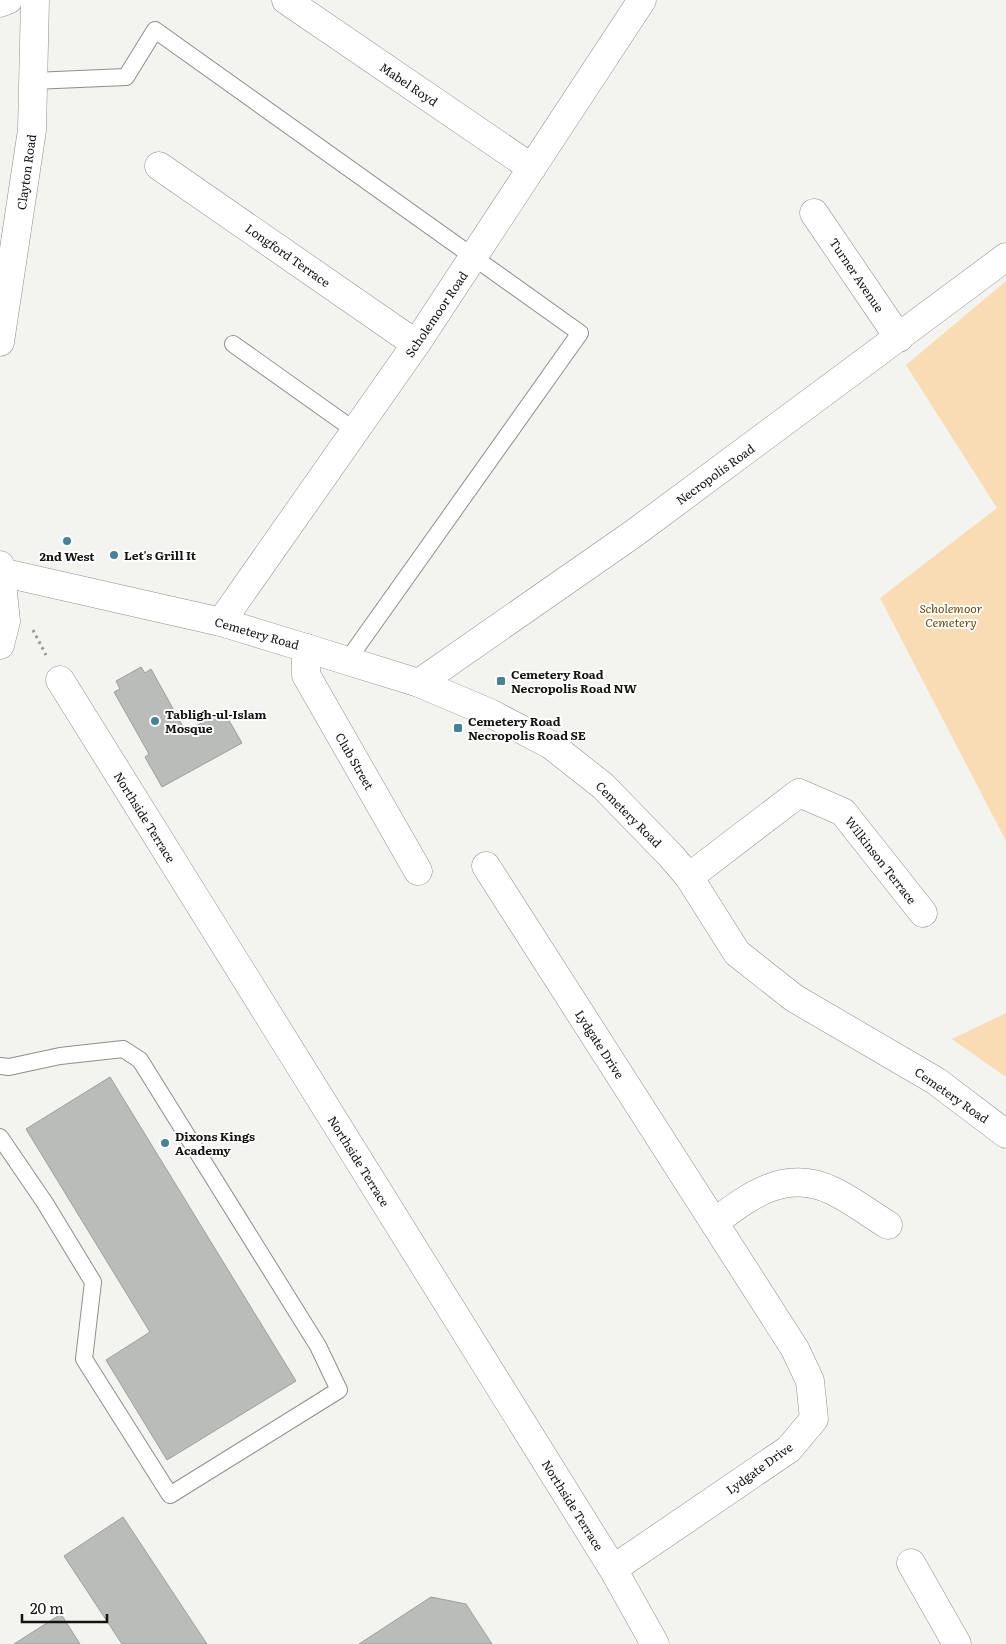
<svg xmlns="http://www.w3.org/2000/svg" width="1006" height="1644" font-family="Literata,serif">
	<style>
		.green { fill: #f9dcb4 }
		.building { fill: #b9bcb8; stroke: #9c9f9b }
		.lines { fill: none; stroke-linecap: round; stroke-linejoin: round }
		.service-casing { stroke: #8e8f8b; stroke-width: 18 }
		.minor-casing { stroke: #8e8f8b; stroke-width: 29 }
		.tertiary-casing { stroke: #8e8f8b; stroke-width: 29 }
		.path { stroke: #969693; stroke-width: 3; stroke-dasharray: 2.5 4; stroke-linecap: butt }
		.service { stroke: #fff; stroke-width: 16 }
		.minor { stroke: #fff; stroke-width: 28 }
		.tertiary { stroke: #fff; stroke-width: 28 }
		.poi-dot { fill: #458399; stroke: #fff; stroke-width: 2 }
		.labels { text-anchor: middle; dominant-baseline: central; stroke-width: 4; stroke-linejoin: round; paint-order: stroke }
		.street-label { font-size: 12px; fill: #131311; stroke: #fff }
		.poi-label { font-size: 12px; font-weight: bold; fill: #131311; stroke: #fff; text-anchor: start }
		.park-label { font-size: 12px; font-style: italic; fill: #6e4904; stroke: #fff }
	</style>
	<rect width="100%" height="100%" fill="#f3f4ef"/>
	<path class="green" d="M1006,281V841L880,598L997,508L906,365Z
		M1006,1013V1077L952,1039Z"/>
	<path class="building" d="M141,667L145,673L151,669L186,732L223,710L242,743L162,787L145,757L149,754L114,692L120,689L116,681Z
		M110,1077L296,1381L167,1460L106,1360L150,1332L26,1129Z
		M123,1517L207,1644H122L64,1556Z
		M431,1597L466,1604L492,1644H359Z
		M61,1614L80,1644H14Z"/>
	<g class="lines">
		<g class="service-casing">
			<path id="service" d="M33,81L126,77L155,30L580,333L347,661
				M233,344L354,430
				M0,1066L9,1067L60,1056L123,1049L140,1060L318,1346L339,1390L170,1495L84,1359L93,1282L45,1203L0,1137"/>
		</g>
		<g class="minor-casing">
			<path id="minor" d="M286,0L532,168
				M0,3L8,0
				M159,166L416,344
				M814,213L899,338
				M221,622L416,344L642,0
				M306,648V675L418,871
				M60,680L613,1569L655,1644
				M419,683L633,534L1006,257
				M486,866L795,1349L810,1381L814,1419L789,1449L613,1569
				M689,877L799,793L843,812L923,913
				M715,1222C750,1195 787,1168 833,1191C852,1200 870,1214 888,1225
				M911,1563L957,1644"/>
		</g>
		<g class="tertiary-casing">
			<path id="tertiary" d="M0,342L32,130L35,0
				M0,565L6,621L0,645
				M0,572L221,622L306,648L419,683L490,713L551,745L603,786L671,856L689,877L737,953L794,998L936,1081L1006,1134"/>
		</g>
		<path class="path" d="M33,630L46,655"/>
		<use href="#service" class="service"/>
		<use href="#minor" class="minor"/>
		<use href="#tertiary" class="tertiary"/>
	</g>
	<g class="poi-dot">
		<circle cx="67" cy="541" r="5"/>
		<circle cx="114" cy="555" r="5"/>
		<rect x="496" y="676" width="10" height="10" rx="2.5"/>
		<circle cx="155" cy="721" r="5"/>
		<rect x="453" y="723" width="10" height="10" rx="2.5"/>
		<circle cx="165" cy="1143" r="5"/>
	</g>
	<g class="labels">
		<g class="street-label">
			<text transform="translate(409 84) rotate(34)">Mabel Royd</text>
			<text transform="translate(26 172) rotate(-82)">Clayton Road</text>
			<text transform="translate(288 255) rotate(35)">Longford Terrace</text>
			<text transform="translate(857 275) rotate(56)">Turner Avenue</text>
			<text transform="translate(436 314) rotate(-56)">Scholemoor Road</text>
			<text transform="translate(715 474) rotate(-36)">Necropolis Road</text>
			<text transform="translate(257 633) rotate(16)">Cemetery Road</text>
			<text transform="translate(355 761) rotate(60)">Club Street</text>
			<text transform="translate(629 814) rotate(45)">Cemetery Road</text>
			<text transform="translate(145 817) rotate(58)">Northside Terrace</text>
			<text transform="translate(881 860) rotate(52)">Wilkinson Terrace</text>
			<text transform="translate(600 1044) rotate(57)">Lydgate Drive</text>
			<text transform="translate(952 1095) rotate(35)">Cemetery Road</text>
			<text transform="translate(359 1161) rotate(58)">Northside Terrace</text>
			<text transform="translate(759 1468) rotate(-36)">Lydgate Drive</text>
			<text transform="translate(573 1505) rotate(58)">Northside Terrace</text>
		</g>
		<g class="poi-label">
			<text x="124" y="555">Let's Grill It</text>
			<text x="67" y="556" text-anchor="middle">2nd West</text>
			<text x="511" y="674">Cemetery Road<tspan x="511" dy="14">Necropolis Road NW</tspan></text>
			<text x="165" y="714">Tabligh-ul-Islam<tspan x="165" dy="14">Mosque</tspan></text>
			<text x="468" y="721">Cemetery Road<tspan x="468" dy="14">Necropolis Road SE</tspan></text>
			<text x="175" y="1136">Dixons Kings<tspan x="175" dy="14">Academy</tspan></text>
		</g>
		<g class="park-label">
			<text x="951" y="608">Scholemoor<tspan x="951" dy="14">Cemetery</tspan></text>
		</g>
	</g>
	<path d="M22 1614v8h85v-8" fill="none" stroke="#131311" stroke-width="2.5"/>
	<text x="30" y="1614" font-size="15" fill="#131311" stroke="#ffffff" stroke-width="4" paint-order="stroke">20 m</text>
</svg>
